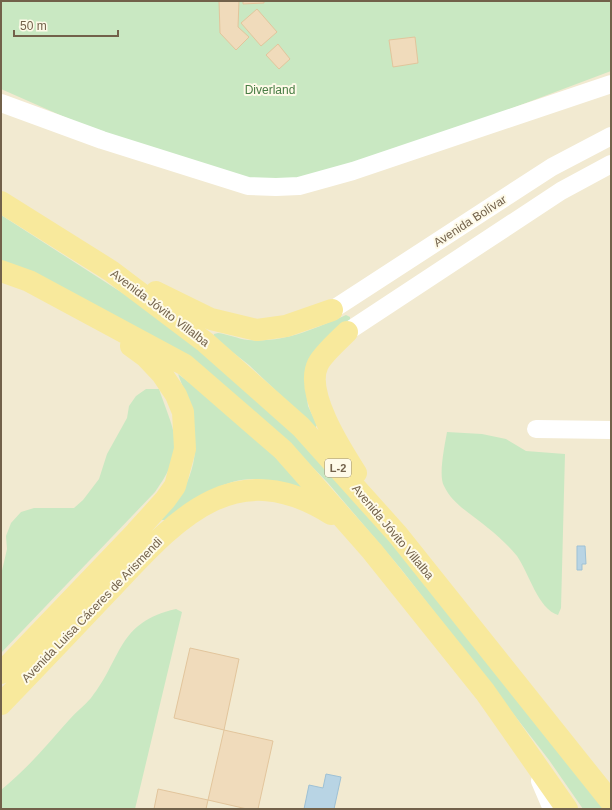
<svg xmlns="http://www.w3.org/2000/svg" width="612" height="810" font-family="Helvetica,sans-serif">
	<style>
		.residential { fill: #f2ead1 }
		.green { fill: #c9e8c2 }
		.water { fill: #b8d4e4; stroke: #9ec1d5 }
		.building { fill: #f0dbbb; stroke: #e2c59c }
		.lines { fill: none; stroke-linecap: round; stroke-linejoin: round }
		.minor { stroke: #fff; stroke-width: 18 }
		.major { stroke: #f8e99c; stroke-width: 22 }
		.labels { text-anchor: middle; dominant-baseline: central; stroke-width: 4; stroke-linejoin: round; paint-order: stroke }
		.shield { fill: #fefae8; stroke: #9c8f79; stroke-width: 1 }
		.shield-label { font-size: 11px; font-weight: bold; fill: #72614a }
		.park-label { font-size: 12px; fill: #497d45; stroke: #fefae8 }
		.street-label { font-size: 12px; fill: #72614a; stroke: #fefae8 }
	</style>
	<rect width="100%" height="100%" fill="#fbf7e2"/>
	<path class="residential" d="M1,1H611V809H1Z"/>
	<path class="green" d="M1,1H611V71L412,146L297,180L244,178L94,130L1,89Z
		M1,215L152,312L202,350L295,432L400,553L604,809H583L549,760L401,569L328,483L284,438L1,262Z
		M346,315L350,317V322L305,382L308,406L317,425L315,428L249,365L213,337L214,334L218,333C228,334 238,339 248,340C284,343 314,329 346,315Z
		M178,374L220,406L275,457L309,494C293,488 275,480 257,479C222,477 193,502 166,520H162V516C168,510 175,503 180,495C206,455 194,415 178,374Z
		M146,389H159C175,436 187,447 155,492L1,653V575L7,549L6,536L11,523L21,512L34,508H74L83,500L99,479L107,454L127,418L129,406L136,396Z
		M447,432L482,434L506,439L526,451L565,454L561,608L558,615C538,609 529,573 517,556C509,546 498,536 488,528C473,515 453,505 444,486C438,476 445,444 447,432Z
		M176,609L182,612L135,809H1V790C28,768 46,746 69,720C76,712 84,706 91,698C122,659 117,622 176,609Z"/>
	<path class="water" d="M577,546H585L586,564H582V570H577Z
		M326,774L341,777L334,809H304L309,785L323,788Z"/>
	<path class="building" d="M219,1H239L238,27L249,37L236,50L220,33Z
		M243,1H264V3L243,4Z
		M257,9L277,32L261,46L241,23Z
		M415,37L418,63L393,67L389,40Z
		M278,44L290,59L279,69L266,55Z
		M190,648L239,659L224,730L174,718Z
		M224,730L273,741L258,809H247L208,800Z
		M158,789L208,800L206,809H154Z"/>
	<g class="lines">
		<path class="minor" d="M1,103L102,140L248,186L276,187L299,186L353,171L611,84
			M332,310L552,167L611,136
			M347,332L561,191L611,164
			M536,429L611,430
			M540,781L552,809"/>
		<path class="major" d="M1,202L111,271L205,342L301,427L398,535L611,802
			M1,271L29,281L185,365L283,450L372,551L485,692L567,809
			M156,292L211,319L257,330L286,326L332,310
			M347,332C339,340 323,354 318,364C304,392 340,448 356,473
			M1,673L136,532L165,500L175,486L185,449L183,412L176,395L162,374L146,357L131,346
			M1,704C36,668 71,631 106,594C171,526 230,450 331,514"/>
	</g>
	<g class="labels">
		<rect class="shield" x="325" y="459" width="26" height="18" rx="3"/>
		<g class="shield-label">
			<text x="338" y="468">L-2</text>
		</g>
		<g class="park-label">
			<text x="270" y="90">Diverland</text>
		</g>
		<g class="street-label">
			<text transform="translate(470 221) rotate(-33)">Avenida Bolívar</text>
			<text transform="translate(160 308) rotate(37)">Avenida Jóvito Villalba</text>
			<text transform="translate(393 532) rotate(50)">Avenida Jóvito Villalba</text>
			<text transform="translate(92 610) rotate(-46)">Avenida Luisa Cáceres de Arismendi</text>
		</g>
	</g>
	<rect width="612" height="810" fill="none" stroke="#72614a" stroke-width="4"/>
	<path d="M14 30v6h104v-6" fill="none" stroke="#72614a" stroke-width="2"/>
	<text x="20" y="30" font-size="12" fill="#72614a" stroke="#fefae8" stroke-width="3" paint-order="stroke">50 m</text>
</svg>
